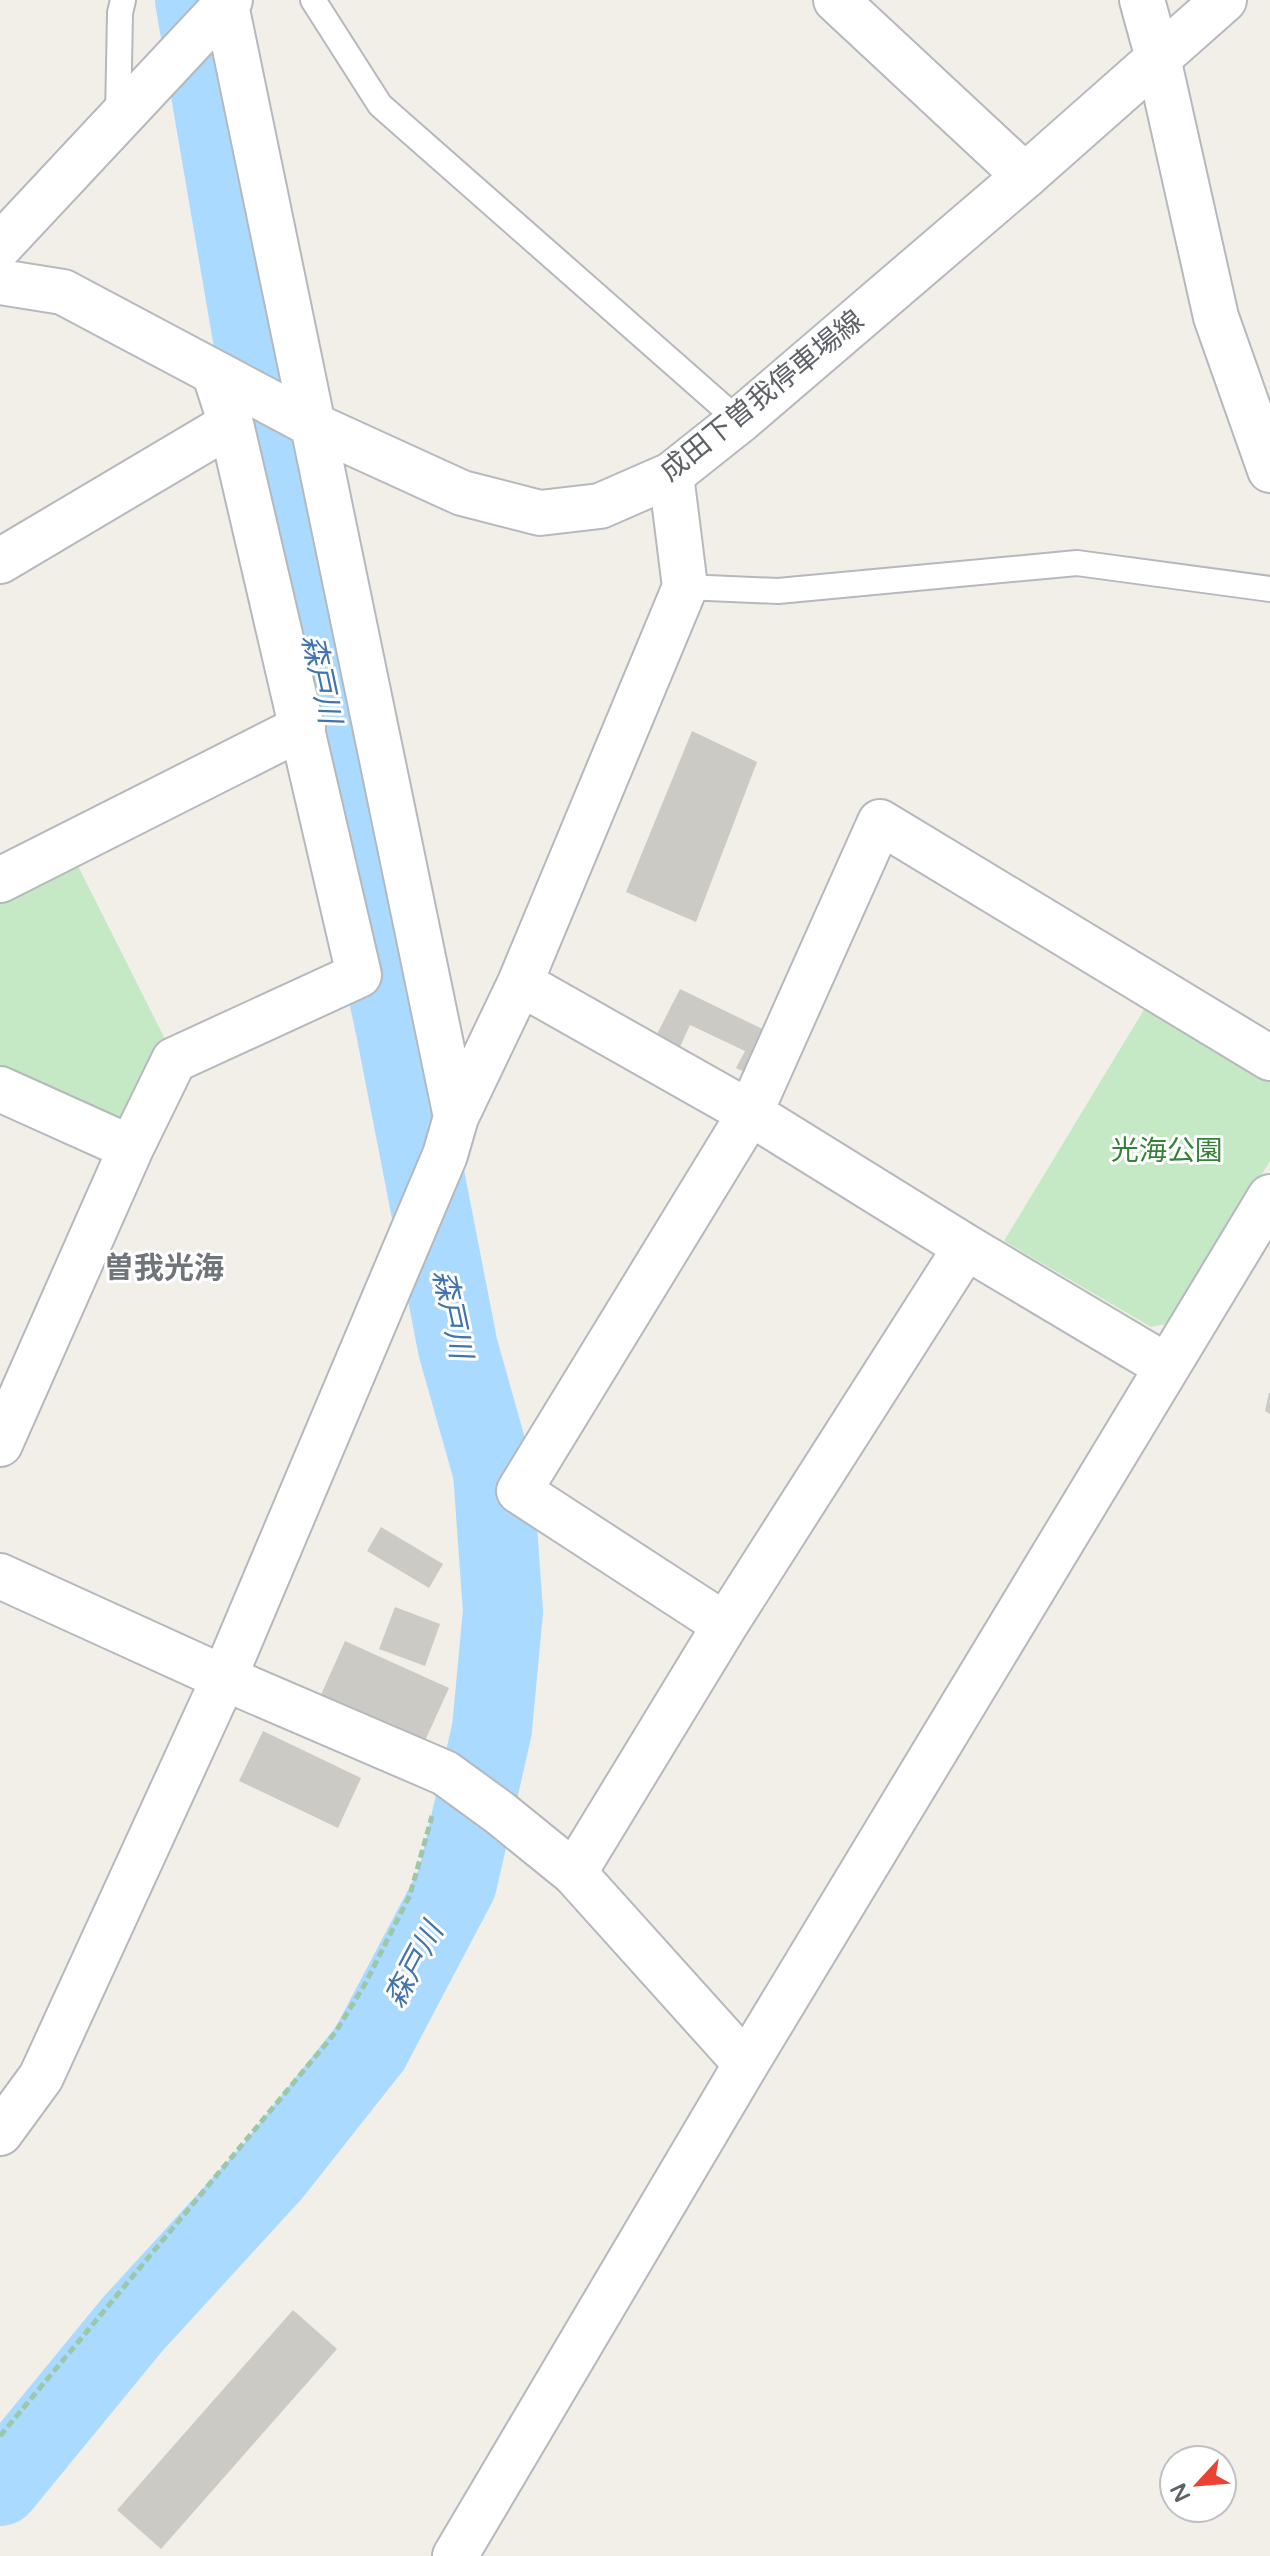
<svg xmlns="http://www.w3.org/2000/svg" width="1270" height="2556" font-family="'Varela Round','Noto Sans JP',sans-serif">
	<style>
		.green { fill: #c5e8c5 }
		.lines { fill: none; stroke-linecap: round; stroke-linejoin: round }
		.river { stroke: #aadaff; stroke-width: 80 }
		.building { fill: #cccac5 }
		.lane-casing { stroke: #b5b8bc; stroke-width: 28 }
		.street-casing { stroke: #b5b8bc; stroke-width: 48 }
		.secondary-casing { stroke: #b6babf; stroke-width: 48 }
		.path { stroke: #9cc7a9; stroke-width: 5; stroke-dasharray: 8 4; stroke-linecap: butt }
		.lane { stroke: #fff; stroke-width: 24 }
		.street { stroke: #fff; stroke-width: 44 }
		.secondary { stroke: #fff; stroke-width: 44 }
		.labels { text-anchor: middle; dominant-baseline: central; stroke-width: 6; stroke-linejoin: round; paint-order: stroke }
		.street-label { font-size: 28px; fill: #5f6368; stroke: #fff }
		.park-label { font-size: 28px; fill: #348238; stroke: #fff }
		.water-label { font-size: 30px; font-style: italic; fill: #4174aa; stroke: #fff }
		.neighbourhood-label { font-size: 30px; font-weight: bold; fill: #70757a; stroke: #fff }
	</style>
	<rect width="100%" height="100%" fill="#f1efe8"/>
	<path class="green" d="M73,856L168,1045L127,1137L0,1079V891Z
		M1154,993L1270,1063V1161L1171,1323L1151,1327L1004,1241Z"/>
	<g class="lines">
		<path class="river" d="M0,2486L132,2325L272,2172L370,2048L457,1883L492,1729L503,1611L493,1472L458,1348L396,1030L275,467L195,0"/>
	</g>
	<path class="building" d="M692,731L757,762L696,922L626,892Z
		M680,989L775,1035L755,1077L736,1068L745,1051L690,1025L679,1049L655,1038Z
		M1269,1393H1270V1414L1265,1411Z
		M381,1527L443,1564L429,1588L367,1551Z
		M395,1607L440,1624L425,1666L379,1649Z
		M345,1641L449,1688L424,1743L320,1697Z
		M263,1731L361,1778L338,1828L239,1781Z
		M293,2310L337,2349L161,2549L117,2510Z"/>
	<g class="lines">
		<g class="lane-casing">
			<path id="lane" d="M313,0L380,105L739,421
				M118,118L120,13L123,0
				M685,587L778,591L1077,563L1270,589"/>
		</g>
		<g class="street-casing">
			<path id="street" d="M225,0L456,1117
				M836,0L1025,176
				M1142,0L1158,58L1216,317L1270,470
				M0,246L230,0
				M0,561L231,424
				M0,880L303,727
				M520,983L750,1113L966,1247L1166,1366
				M0,1089L131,1148
				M0,1444L131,1148L174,1060L359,975L231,424L215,375
				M0,1576L224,1678L445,1773L500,1813L574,1873L746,2064
				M725,1625L519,1491L750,1113L880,822L1270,1058
				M574,1873L725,1625L966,1247
				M0,2133L41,2077L224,1678L445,1155L456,1117L520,983L685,587L671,475
				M455,2556L746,2064L1270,1197"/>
		</g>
		<g class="secondary-casing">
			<path id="secondary" d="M0,282L63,292L313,425L462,493L540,513L600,506L671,475L739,421L1025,176L1224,0"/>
		</g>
		<path class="path" d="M0,2436L335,2033L365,1984L410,1895L432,1816"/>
		<use href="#lane" class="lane"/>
		<use href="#street" class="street"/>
		<use href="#secondary" class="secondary"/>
	</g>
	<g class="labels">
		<g class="street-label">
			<text transform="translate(762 396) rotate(-39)">成田下曽我停車場線</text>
		</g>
		<g class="park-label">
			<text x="1167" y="1151">光海公園</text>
		</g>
		<g class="water-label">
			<text transform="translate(321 679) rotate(78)">森戸川</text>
			<text transform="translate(452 1314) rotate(78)">森戸川</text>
			<text transform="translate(414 1965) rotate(-62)">森戸川</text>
		</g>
		<g class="neighbourhood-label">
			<text x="164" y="1268">曽我光海</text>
		</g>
	</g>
	<g transform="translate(1198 2484) rotate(244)"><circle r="38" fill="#ffffff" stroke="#bfc1c3" stroke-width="2"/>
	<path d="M0-6L14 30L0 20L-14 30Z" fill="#ea4335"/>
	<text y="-12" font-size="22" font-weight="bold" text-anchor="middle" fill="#5f6368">N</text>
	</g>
</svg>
